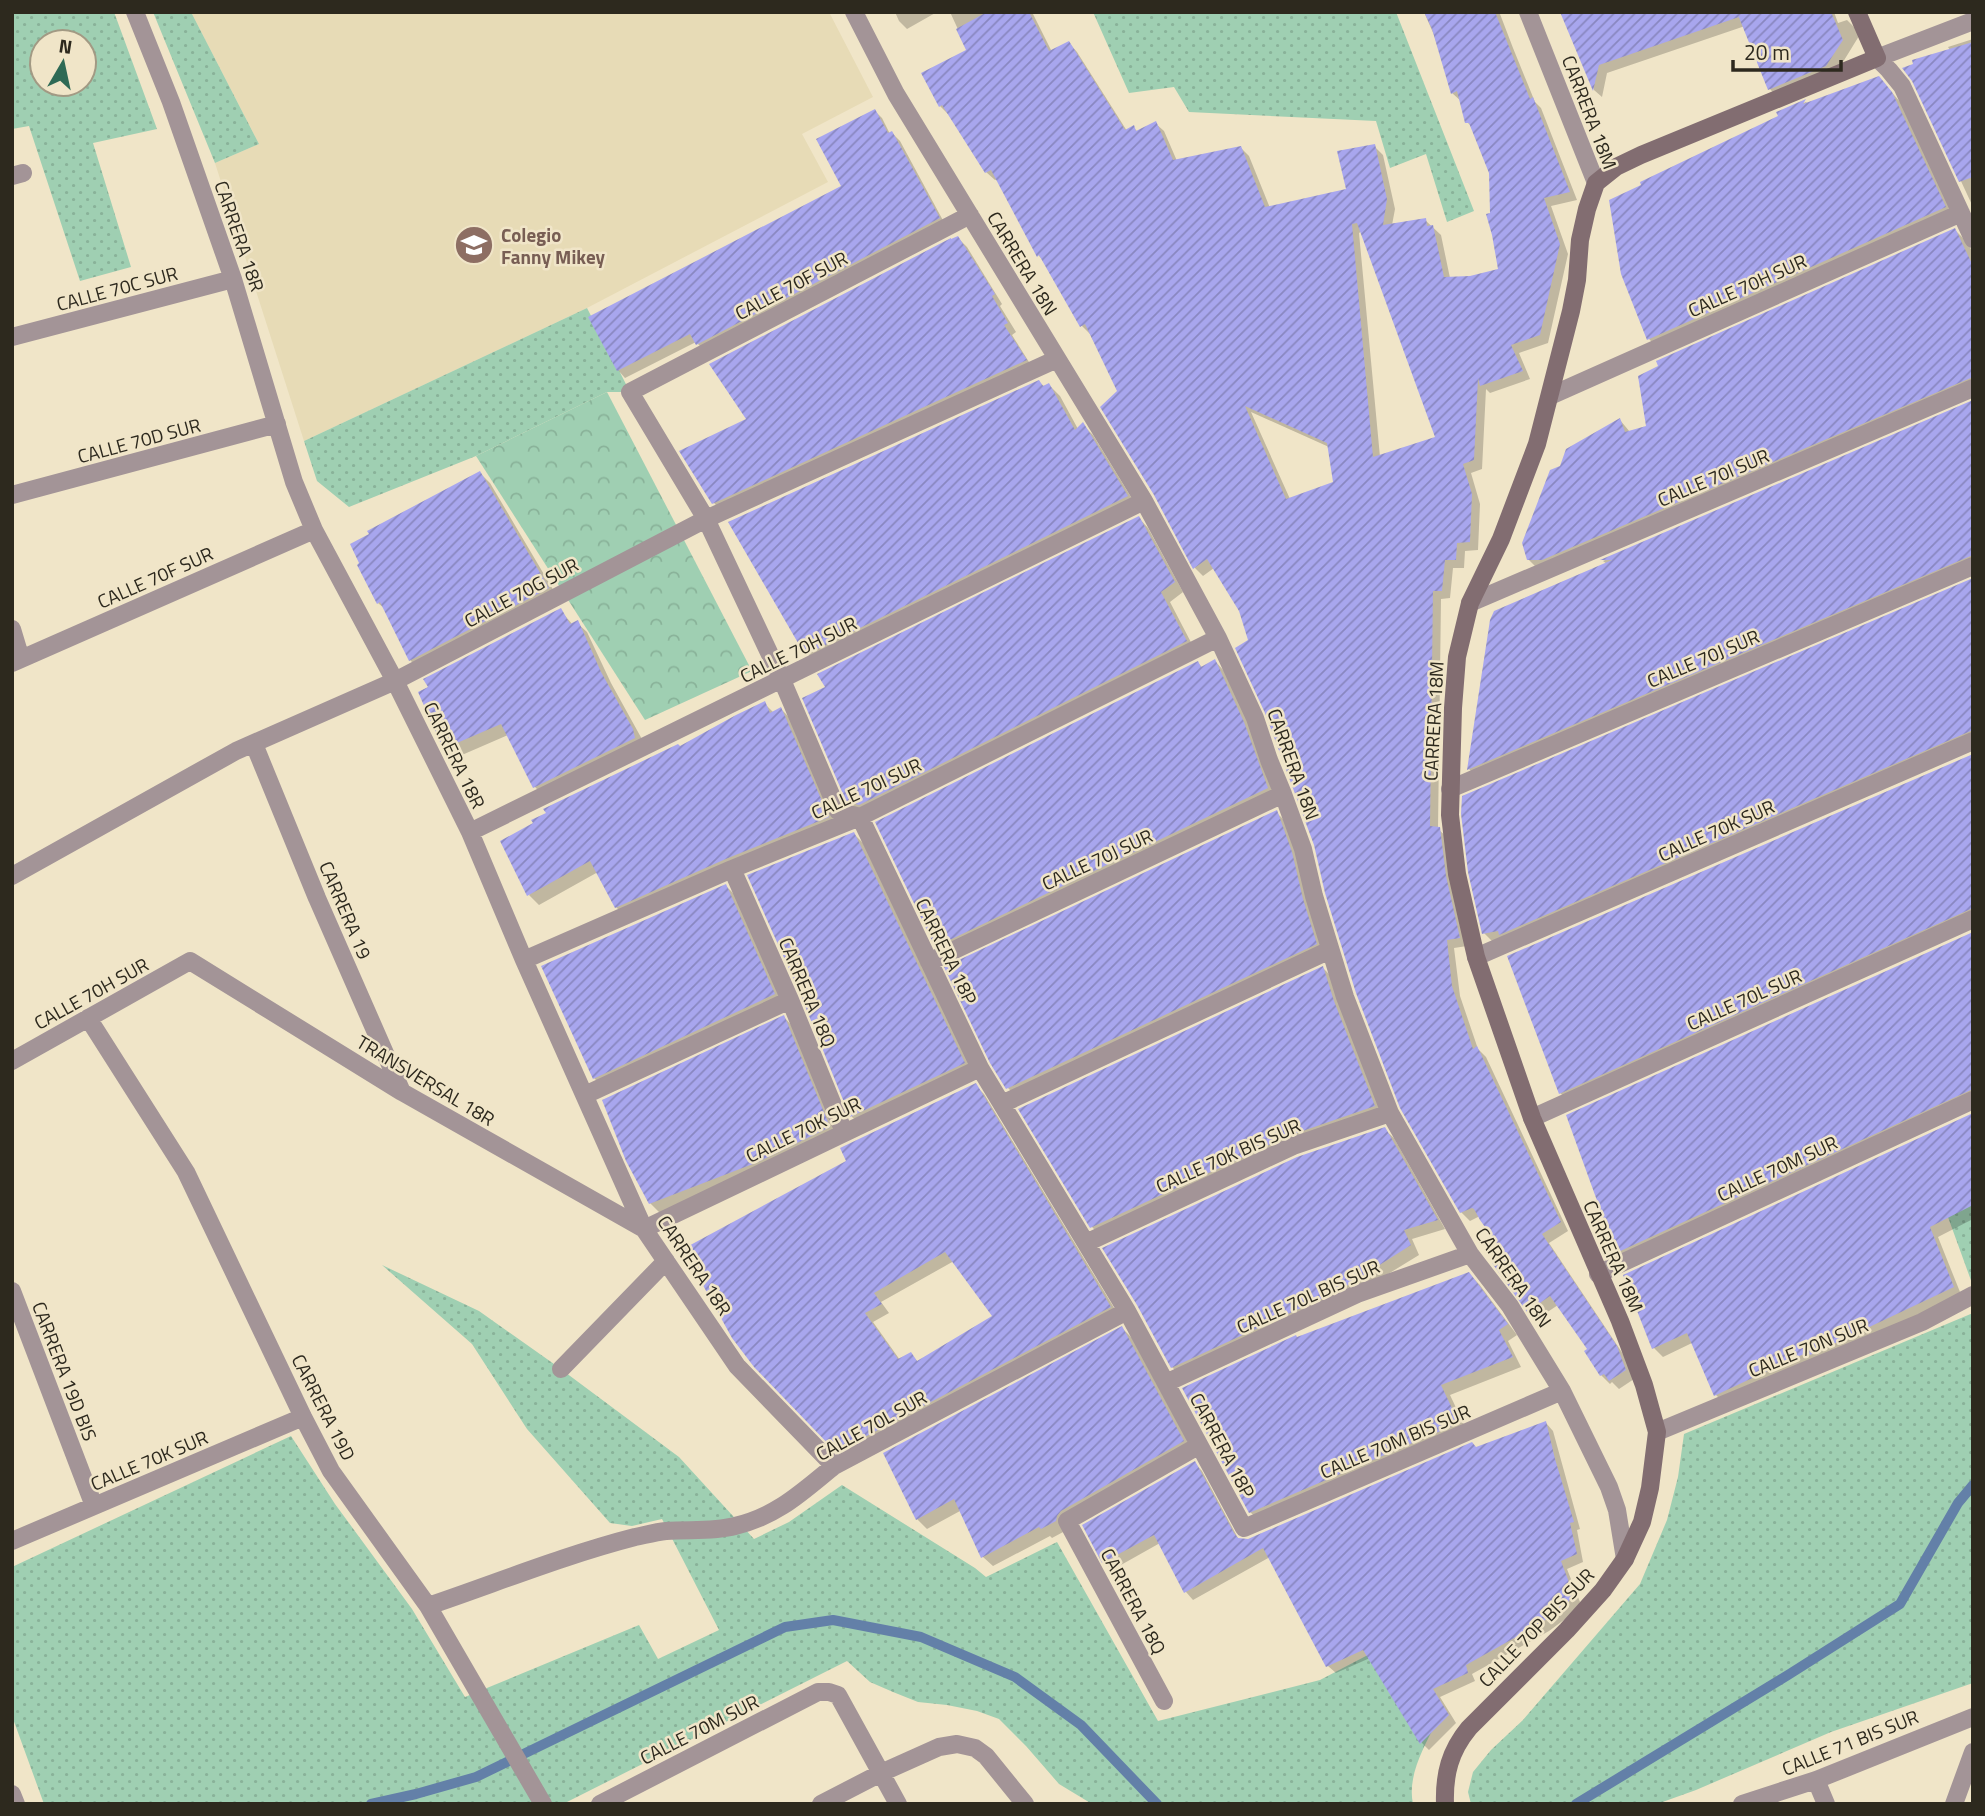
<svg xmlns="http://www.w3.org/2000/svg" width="1985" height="1816" font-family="'Titillium Web',sans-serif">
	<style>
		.built { fill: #e7dbb6 }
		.grass { fill: url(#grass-dots); fill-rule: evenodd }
		.park { fill: url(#park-crowns) }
		.shadow { fill: #0003; fill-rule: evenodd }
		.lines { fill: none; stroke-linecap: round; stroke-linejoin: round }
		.stream { stroke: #6380a8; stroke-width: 10 }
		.building { fill: url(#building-hatch); fill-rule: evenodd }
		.street { stroke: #a39497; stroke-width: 18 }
		.secondary { stroke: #826d71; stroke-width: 18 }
		.labels { text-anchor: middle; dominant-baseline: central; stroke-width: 5; stroke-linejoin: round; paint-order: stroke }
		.street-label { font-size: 19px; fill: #2d291e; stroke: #f0e5c8 }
		.education-label { font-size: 19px; font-weight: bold; fill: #785e54; stroke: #f0e5c8; text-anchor: start }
	</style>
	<defs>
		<pattern id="grass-dots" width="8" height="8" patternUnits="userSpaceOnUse" patternTransform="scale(1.75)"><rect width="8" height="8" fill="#9fcfb2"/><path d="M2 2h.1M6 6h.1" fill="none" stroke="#89b299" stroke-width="1.8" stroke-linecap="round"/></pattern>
		<pattern id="park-crowns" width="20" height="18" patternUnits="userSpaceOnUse" patternTransform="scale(1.75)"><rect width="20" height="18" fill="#9fcfb2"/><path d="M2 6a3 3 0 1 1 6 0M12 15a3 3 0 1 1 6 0" fill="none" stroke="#89b299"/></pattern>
		<pattern id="building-hatch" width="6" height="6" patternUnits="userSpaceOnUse" patternTransform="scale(1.75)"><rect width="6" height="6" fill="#a8a6ee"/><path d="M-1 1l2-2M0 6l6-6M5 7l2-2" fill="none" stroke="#8987c0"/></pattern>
	</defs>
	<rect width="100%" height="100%" fill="#f0e5c8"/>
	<path class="built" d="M191,12H829L873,97L802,134L828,182L587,308L304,441L215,163L259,144Z"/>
	<path class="grass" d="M12,12H114L157,129L93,143L131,267L80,281L29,126L12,129ZM84,42V84H42V42Z
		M153,12H191L259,144L215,163Z
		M1093,12H1396L1474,211L1447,222L1426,154L1390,168L1376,121L1189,112L1174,87L1129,93Z
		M587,308L630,392H607L476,456L349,507L317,481L304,441Z
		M1973,1181V1286L1940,1195Z
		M382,1265L479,1311L554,1364L679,1457L754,1539L789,1522L842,1485L975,1568L986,1577L1057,1542L1158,1721L1320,1680L1387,1645L1436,1723C1424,1747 1407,1776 1413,1804H1092L1059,1784L1026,1746L999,1719L977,1711L947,1705L918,1702L893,1692L870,1682L847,1661L563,1804H44L12,1716V1567L291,1436L335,1504L412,1609L465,1697L639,1625L658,1659L719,1630L662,1519L632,1526L610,1523L527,1429L472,1344Z
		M1973,1313V1683L1831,1732L1696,1790L1657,1804H1471L1468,1792L1473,1772L1491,1750L1523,1720L1640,1584L1667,1520L1678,1477L1684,1434Z"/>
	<path class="park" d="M607,392L752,671L645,720L476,456Z"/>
	<path class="shadow" d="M895,12H937L907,29L899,21Z
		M950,12H1032L1052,52L1069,43L1077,52L1127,131L1133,127L1138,132L1155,123L1164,131L1177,161L1241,148L1249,156L1270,208L1348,190L1374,146L1383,155L1395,209L1392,225L1425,220L1441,235L1450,278L1470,277L1500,271L1492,215L1491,173L1473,128L1467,122L1462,102L1452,93L1434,35L1424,12H1502L1500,14L1513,48L1535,102L1541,108L1577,200L1551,206L1568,254L1548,343L1519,353L1530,379L1490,393L1486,389L1482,469L1471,473L1480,504L1478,550L1465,551L1464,568H1453L1450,598L1441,599L1438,829L1448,838L1467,946L1454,948L1460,996L1478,1049L1486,1057L1568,1231L1549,1243L1625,1357L1634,1379L1619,1389L1612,1382L1610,1384L1601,1375L1589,1350L1558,1305L1537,1319L1528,1310L1510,1258L1480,1216L1470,1221L1461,1212L1315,845L1240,611L1214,568L1203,576L1195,568L1119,392L1090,334L1082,326L1046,263L1039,256L998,179L995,180L986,172L949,115L940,106L924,74L968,51ZM1362,231L1438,438L1380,457L1359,233ZM1251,412L1329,447L1335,483L1290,499Z
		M1563,12H1834L1838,23L1847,20L1855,28L1859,36L1835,75L1778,98L1770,89L1745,26L1607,73L1602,97L1594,90Z
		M1973,39V207L1914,80L1950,50L1948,47Z
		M1888,88L1901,103L1954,217L1658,348L1649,339L1623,274L1781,117L1779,113L1806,102L1808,104Z
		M875,111L882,118L890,134L892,133L900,141L946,226L705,351L696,342L625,378L618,370L844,187Z
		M1955,230L1965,240L1973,252V389L1538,569L1528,559L1562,467L1620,420L1630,432L1648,428Z
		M958,238L967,247L1002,304L1000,306L1016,332L1012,335L1034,370L723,512L714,503L748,420Z
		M1039,382L1045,387L1049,385L1060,396L1078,429L1083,425L1093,435L1137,507L818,664L807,654Z
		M1973,402V567L1478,778L1469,769L1607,564L1603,561Z
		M480,473L490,483L558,598L420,670L410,660L386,610L378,603Z
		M1139,518L1148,528L1183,592L1170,602L1195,650L858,810L848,800Z
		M1973,580V742L1494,943L1484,933Z
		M560,610L573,625L577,623L587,632L611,683L643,741L545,797L535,787L508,735L455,758L445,748L420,692Z
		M1215,661L1224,671L1254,734L1277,798L946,955L936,946L1198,663L1203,668Z
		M764,703L774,713L781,709L791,719L837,827L626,917L616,907L598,872L539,905L529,895L680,748Z
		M1973,755V920L1570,1102L1560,1093Z
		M1276,812L1285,821L1301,863L1325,953L1017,1097L1008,1088L992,1062Z
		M854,834L863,843L973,1072L861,1125L852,1117L802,995Z
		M726,886L736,896L784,1004L604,1088L594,1078Z
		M1973,934V1101L1627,1262L1618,1252Z
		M1323,968L1333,978L1384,1116L1102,1237L1092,1227L1021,1110Z
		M784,1017L793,1027L838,1137L660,1213L650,1203Z
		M975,1085L984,1094L1119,1316L847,1460L755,1366L848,1162ZM954,1261L994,1317L918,1362L911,1354L900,1360L873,1322L889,1313L881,1302Z
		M1973,1122V1219L1938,1237L1962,1297L1725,1404L1716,1395L1692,1343L1663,1357L1654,1348Z
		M1384,1129L1394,1138L1445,1229L1412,1239L1419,1255L1349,1298L1181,1376L1172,1367Z
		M1469,1274L1479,1284L1517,1335L1508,1341L1521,1367L1450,1395L1468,1433L1261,1522L1250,1512L1184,1389L1297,1339Z
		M1122,1328L1132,1338L1193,1451L1065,1531L1052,1538L1050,1536L993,1566L983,1557L960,1511L927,1529L917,1519Z
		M1546,1423L1553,1431L1580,1529L1577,1530L1583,1562L1567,1569L1580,1602L1576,1611L1549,1631L1472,1674L1475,1681L1440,1697L1456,1723L1429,1750L1422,1743L1370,1658L1336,1673L1328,1666L1270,1557L1193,1600L1186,1592L1160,1543L1112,1570L1104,1562L1195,1463L1202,1471L1239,1540H1248L1477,1449Z"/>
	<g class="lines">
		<path class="stream" d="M371,1804L416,1794L476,1777L785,1627L833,1620L921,1637L1015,1677L1081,1725L1157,1804
			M1576,1804L1788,1675L1900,1604L1958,1503L1973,1485"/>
	</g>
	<path class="building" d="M987,12H1029L1049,51L1069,41L1125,130L1134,125L1136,131L1156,121L1173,160L1241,146L1265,207L1346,189L1337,151L1375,144L1387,199L1383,225L1426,218L1427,226L1433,225L1444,277L1470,276L1498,269L1492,235L1486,214L1490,213L1489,173L1469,123H1465L1457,91L1451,94L1432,29L1424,12H1495L1530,99L1533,97L1570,192L1544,198L1560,244L1540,335L1511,345L1523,371L1480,386L1478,378L1474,460L1463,464L1472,494L1470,542L1457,543L1456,560H1445L1442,591H1433L1430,826L1440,827L1446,876L1460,938L1447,940L1452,986L1473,1049L1477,1046L1561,1222L1542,1234L1617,1346L1626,1370L1609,1381L1604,1374L1600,1376L1584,1351L1587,1349L1550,1296L1527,1312L1492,1263L1507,1258L1480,1220L1474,1209L1472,1208L1460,1213L1400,1108L1356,993L1325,893L1314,845L1265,713L1235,648L1248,640L1239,611L1207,559L1193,569L1154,495L1100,407L1117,391L1085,324L1080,327L1039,255L1037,257L991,170L985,173L942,105L939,107L921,73L966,50L956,29ZM1357,223L1435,437L1373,457L1352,224ZM1245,406L1327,443L1333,482L1286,499Z
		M1560,12H1831L1843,40L1826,66L1768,90L1738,15L1739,17L1599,65L1593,91Z
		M1973,42V177L1959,182L1912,81L1902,68L1913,64L1912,60Z
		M1879,76L1892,92L1946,207L1647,340L1621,274L1609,200L1641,185L1640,182L1778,116L1776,112L1806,99L1803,104Z
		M875,109L888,133L892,131L940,218L696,345L690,334L617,371L588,317L841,186L816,139Z
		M1955,228L1973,266V377L1542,560H1527L1522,543L1550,470L1560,466L1566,449L1620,418L1625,432L1646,426L1638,376L1658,366L1656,361Z
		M958,236L995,294L992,296L1008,323L1004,325L1027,360L712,504L679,451L746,419L709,364L951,238V239Z
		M1039,380L1043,386L1049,383L1075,430L1083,422L1128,496L805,655L728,522Z
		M1973,400V555L1467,770L1490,620L1494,611L1612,560H1600Z
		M480,471L549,588L409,661L380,602L377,604L357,565L359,563L350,544L369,534L367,531Z
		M1139,516L1175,582L1161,592L1187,641L859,805L846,801L802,698L825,687L817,674Z
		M1973,578V730L1499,935L1498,931L1482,934L1468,872L1461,814L1462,796Z
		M561,608L570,624L578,620L601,672L633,729L635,738L533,788L501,724L443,749L418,692L428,687L423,679Z
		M1215,659L1244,722L1268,788L935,947L875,822L1198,661L1201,667Z
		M765,701L770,713L781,707L829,817L728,858L615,908L590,861L527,896L500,841L533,823L531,820L546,813L543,809L678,744L680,746L736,715Z
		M1973,754V908L1559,1094L1507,956Z
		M1277,810L1292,852L1303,899L1317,944L1006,1089L990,1063L944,967Z
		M854,832L965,1063L850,1117L801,996L747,875Z
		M726,884L775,994L593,1079L541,966Z
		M1973,932V1089L1616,1253L1566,1115Z
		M1323,966L1334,1001L1375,1106L1288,1136L1090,1228L1018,1109Z
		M784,1015L830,1127L758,1162L649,1204L626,1161L602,1100Z
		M976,1083L1111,1307L836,1452L754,1367L732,1338L683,1249L846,1161L840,1148ZM945,1252L992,1316L917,1361L911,1352L898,1359L865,1313L882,1304L874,1293Z
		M1973,1113V1205L1930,1227L1954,1287L1810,1355L1808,1352L1714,1396L1687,1333L1652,1349L1623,1275Z
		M1385,1127L1438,1220L1404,1230L1411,1245L1340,1290L1171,1368L1137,1305L1102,1248L1297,1157Z
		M1469,1272L1508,1324L1499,1330L1513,1357L1441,1385L1459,1423L1249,1513L1182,1388L1296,1335L1297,1337Z
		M1122,1326L1184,1441L1061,1511L1057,1516L1056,1521L1041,1529L1039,1527L981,1558L954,1499L916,1520L883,1453Z
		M1546,1421L1555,1459L1574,1522L1570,1523L1577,1554L1561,1561L1573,1593L1568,1603L1541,1623L1466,1665L1468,1673L1433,1689L1449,1715L1420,1744L1363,1650L1326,1667L1263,1548L1184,1593L1154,1535L1102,1563L1082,1525L1195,1461L1234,1533L1238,1538L1248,1539L1472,1442L1476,1447Z"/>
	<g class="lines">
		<path class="street" d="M135,12L171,102L233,279L294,482L314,530L395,681L470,832L524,960L644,1229L737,1366L834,1466
			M854,12L896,94L1144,501L1218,638L1255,718L1269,760L1283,794L1303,849L1314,896L1345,997L1390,1113L1470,1254L1510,1306L1562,1391L1609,1487L1617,1510L1625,1559
			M1528,12L1596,183
			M1973,21L1877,58L1889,70L1902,86L1973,239
			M12,176L23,173
			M970,215L630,392L706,519L782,680L838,811L860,817L980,1068L1127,1311L1244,1528L1562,1391
			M12,337L233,279
			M1550,396L1961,213
			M12,495L277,424
			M1470,603L1973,388
			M12,629L21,659
			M12,663L314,530
			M254,744L317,898L402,1092
			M1450,789L1973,566
			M470,832L1144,501
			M732,869L790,1000L844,1132
			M12,876L236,751L395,681L706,519L1057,359
			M1476,957L1973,741
			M524,960L732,869L860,817L1218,638
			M929,962L1283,794
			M88,1018L186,1172L303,1417L331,1471L428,1606L543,1804
			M12,1061L190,961L402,1092L644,1229L980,1068
			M585,1095L790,1000
			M1002,1104L1330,950
			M1532,1118L1973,919
			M1086,1243L1293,1146L1390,1113
			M1598,1274L1973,1100
			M12,1291L94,1506
			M561,1369L666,1261
			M1166,1383L1357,1294L1470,1254
			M1657,1432L1922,1322L1973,1295
			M12,1541L303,1417
			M428,1606C496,1583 565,1555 635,1537C645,1535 656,1532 666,1531C689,1529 712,1532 735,1526C777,1516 801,1493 834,1466L1127,1311
			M1164,1701L1067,1521L1198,1446
			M1816,1780L1826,1804
			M12,1794L16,1804
			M600,1804L818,1692H829L838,1695L898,1804
			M821,1804L881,1773L939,1747L957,1744L975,1748L986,1756L1025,1804
			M1742,1804L1816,1780L1973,1717
			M1954,1804L1973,1752"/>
		<path class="secondary" d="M1445,1804C1444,1774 1450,1751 1469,1728L1567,1630L1603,1590L1625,1559L1642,1522L1650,1488L1657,1432L1644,1385L1620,1321L1532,1118L1476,957L1457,874L1450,815L1453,708L1457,657L1470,603L1501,539L1537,444L1571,311L1577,280L1580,240L1587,209L1596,183L1616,167L1641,155L1877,58L1857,12"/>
	</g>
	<defs>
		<g id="school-disc" transform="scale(2.0125)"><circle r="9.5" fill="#8d6e63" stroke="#f0e5c8"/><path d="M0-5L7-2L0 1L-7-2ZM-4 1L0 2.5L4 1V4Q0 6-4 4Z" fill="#fff"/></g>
	</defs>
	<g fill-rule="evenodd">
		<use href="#school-disc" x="474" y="245"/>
	</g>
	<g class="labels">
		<g class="street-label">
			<text transform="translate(1590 112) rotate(69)">CARRERA 18M</text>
			<text transform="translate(240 236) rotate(71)">CARRERA 18R</text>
			<text transform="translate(1023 263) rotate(59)">CARRERA 18N</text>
			<text transform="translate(791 285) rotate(-28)">CALLE 70F SUR</text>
			<text transform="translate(1747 285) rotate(-24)">CALLE 70H SUR</text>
			<text transform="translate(117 288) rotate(-15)">CALLE 70C SUR</text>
			<text transform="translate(139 440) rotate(-15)">CALLE 70D SUR</text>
			<text transform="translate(1713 477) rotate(-23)">CALLE 70I SUR</text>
			<text transform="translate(155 577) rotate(-24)">CALLE 70F SUR</text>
			<text transform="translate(521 592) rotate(-28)">CALLE 70G SUR</text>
			<text transform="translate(798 649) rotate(-26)">CALLE 70H SUR</text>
			<text transform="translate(1703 658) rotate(-23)">CALLE 70J SUR</text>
			<text transform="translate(1433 721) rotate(-87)">CARRERA 18M</text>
			<text transform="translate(455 755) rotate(64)">CARRERA 18R</text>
			<text transform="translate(1294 764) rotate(70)">CARRERA 18N</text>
			<text transform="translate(866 788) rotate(-25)">CALLE 70I SUR</text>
			<text transform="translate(1716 830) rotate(-24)">CALLE 70K SUR</text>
			<text transform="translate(1097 859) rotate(-25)">CALLE 70J SUR</text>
			<text transform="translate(346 910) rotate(67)">CARRERA 19</text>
			<text transform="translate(947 951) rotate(64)">CARRERA 18P</text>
			<text transform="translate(808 992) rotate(67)">CARRERA 18Q</text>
			<text transform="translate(91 993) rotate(-29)">CALLE 70H SUR</text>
			<text transform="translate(1744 999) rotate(-24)">CALLE 70L SUR</text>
			<text transform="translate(426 1080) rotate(31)">TRANSVERSAL 18R</text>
			<text transform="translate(803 1129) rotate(-26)">CALLE 70K SUR</text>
			<text transform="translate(1228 1155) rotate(-24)">CALLE 70K BIS SUR</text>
			<text transform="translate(1777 1168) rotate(-25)">CALLE 70M SUR</text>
			<text transform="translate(1614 1256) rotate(66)">CARRERA 18M</text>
			<text transform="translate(695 1265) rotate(56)">CARRERA 18R</text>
			<text transform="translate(1514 1277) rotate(55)">CARRERA 18N</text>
			<text transform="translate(1308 1296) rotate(-24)">CALLE 70L BIS SUR</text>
			<text transform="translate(1808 1347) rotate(-22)">CALLE 70N SUR</text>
			<text transform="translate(65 1371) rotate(69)">CARRERA 19D BIS</text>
			<text transform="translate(324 1407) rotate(63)">CARRERA 19D</text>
			<text transform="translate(871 1425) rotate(-29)">CALLE 70L SUR</text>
			<text transform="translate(1395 1441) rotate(-23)">CALLE 70M BIS SUR</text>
			<text transform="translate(1223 1445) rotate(62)">CARRERA 18P</text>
			<text transform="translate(149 1460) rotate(-23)">CALLE 70K SUR</text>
			<text transform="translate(1134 1601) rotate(62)">CARRERA 18Q</text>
			<text transform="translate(1536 1627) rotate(-46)">CALLE 70P BIS SUR</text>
			<text transform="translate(699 1729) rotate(-27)">CALLE 70M SUR</text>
			<text transform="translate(1850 1742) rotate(-22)">CALLE 71 BIS SUR</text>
		</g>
		<g class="education-label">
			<text x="501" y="234">Colegio<tspan x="501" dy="22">Fanny Mikey</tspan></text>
		</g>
	</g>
	<rect width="1985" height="1816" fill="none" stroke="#2d291e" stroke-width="28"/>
	<g transform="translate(63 63) rotate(9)"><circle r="33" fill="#f0e5c8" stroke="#a29a84" stroke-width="2"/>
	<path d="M0-5L12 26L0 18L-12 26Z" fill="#2e6a55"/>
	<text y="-10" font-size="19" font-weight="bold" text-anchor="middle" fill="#2d291e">N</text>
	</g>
	<path d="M1733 60v10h108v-10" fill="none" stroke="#2d291e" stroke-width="3.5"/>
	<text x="1744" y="60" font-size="21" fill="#2d291e" stroke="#f0e5c8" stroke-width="5" paint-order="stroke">20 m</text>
</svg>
